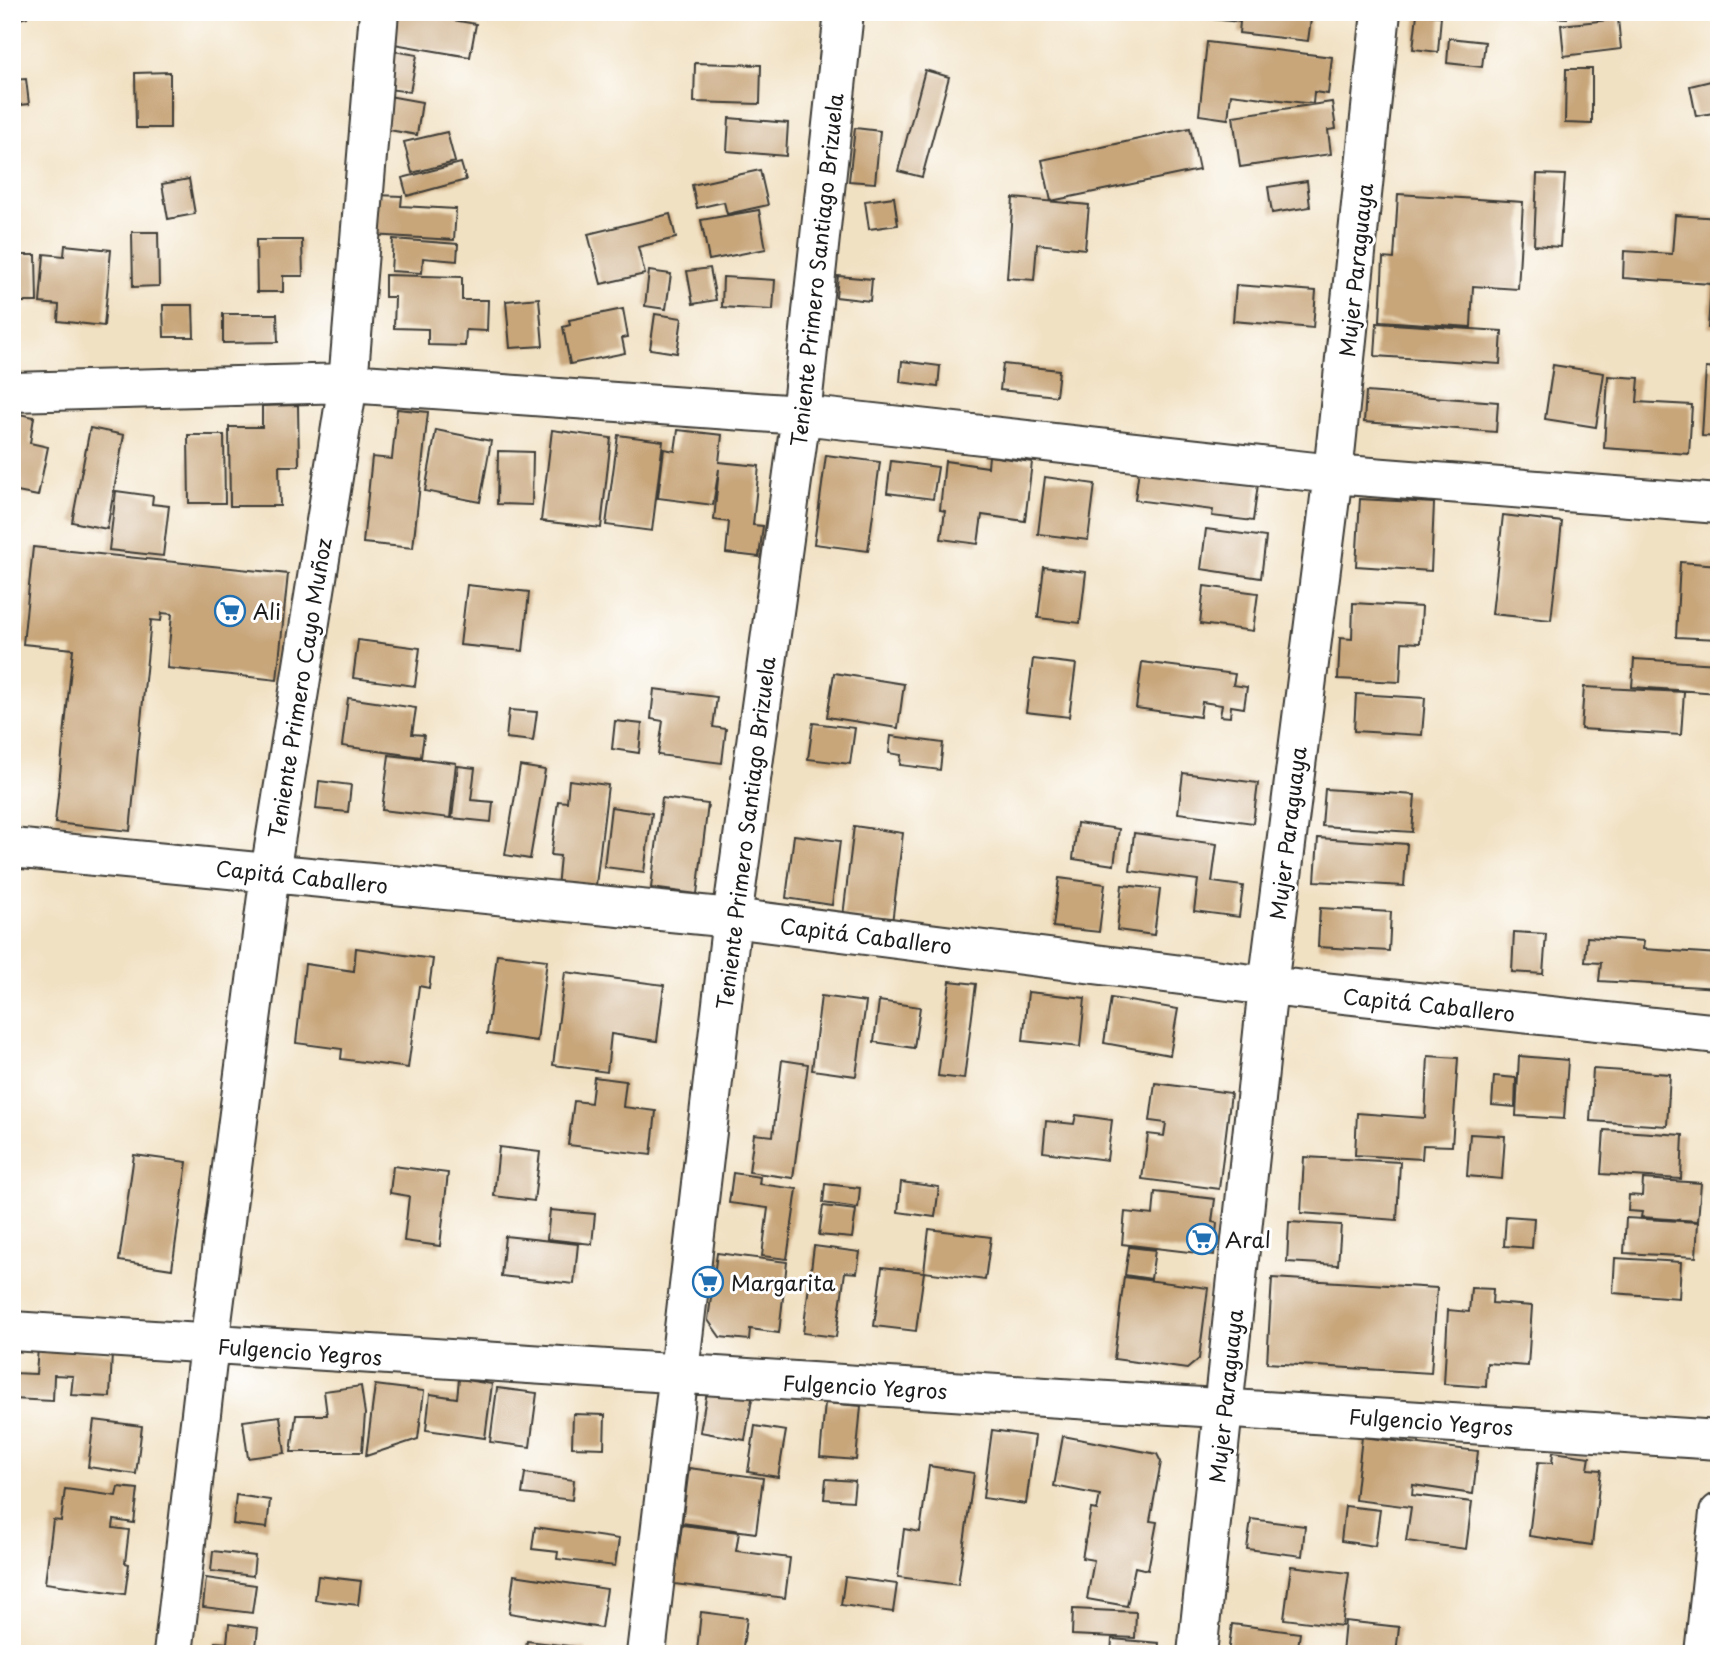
<svg xmlns="http://www.w3.org/2000/svg" width="1731" height="1666" font-family="'Playpen Sans',sans-serif">
	<style>
		.building { fill: #c8a67a }
		.lines { fill: none; stroke-linecap: round; stroke-linejoin: round }
		.minor-casing { stroke: #3c3a35; stroke-width: 42 }
		.major-casing { stroke: #3c3a35; stroke-width: 42 }
		.minor { stroke: #fff; stroke-width: 38 }
		.major { stroke: #fff; stroke-width: 38 }
		.labels { text-anchor: middle; dominant-baseline: central; stroke-width: 6; stroke-linejoin: round; paint-order: stroke }
		.street-label { font-size: 21px; fill: #1c1c1c; stroke: #fff }
		.poi-label { font-size: 21px; fill: #1c1c1c; stroke: #fff; text-anchor: start }
	</style>
	<rect width="100%" height="100%" fill="#fff"/>
	<filter id="ink" filterUnits="userSpaceOnUse"><feTurbulence type="fractalNoise" baseFrequency=".0143" numOctaves="2"/><feDisplacementMap in="SourceGraphic" scale="14" xChannelSelector="R" yChannelSelector="G"/><feConvolveMatrix kernelMatrix="1 2 1 2 8 2 1 2 1" color-interpolation-filters="sRGB"/></filter>
	<filter id="wash" filterUnits="userSpaceOnUse"><feTurbulence type="fractalNoise" baseFrequency=".00686" numOctaves="4" result="noise"/><feDisplacementMap in="SourceGraphic" scale="28" xChannelSelector="R" yChannelSelector="G"/><feGaussianBlur stdDeviation="1.57" result="paint"/><feColorMatrix in="noise" values="0 0 0 0 0 0 0 0 0 0 0 0 0 0 0 0 0 1.4 0 .05"/><feComposite in="paint" operator="in"/></filter>
	<g filter="url(#wash)">
		<rect width="100%" height="100%" fill="#f1e1c3"/>
		<g id="blocks">
			<path class="building" d="M12,12H26L27,17L12,21Z
				M392,12H407L476,24L470,57L388,43Z
				M751,12H787V17L751,14Z
				M1204,12H1312L1308,41L1239,33L1240,22L1203,18Z
				M1532,12H1567V18L1532,16Z
				M1417,14L1441,16L1438,52L1413,49Z
				M1618,19L1621,49L1564,56L1561,25Z
				M1449,38L1485,42L1482,67L1447,63Z
				M1207,42L1332,57L1328,94L1314,92L1313,104L1231,94L1228,119L1199,115Z
				M388,50L417,55L410,92L381,88Z
				M695,63L761,65L760,104L694,102Z
				M1566,69H1592V124L1565,123Z
				M925,70L949,77L922,177L898,171Z
				M170,72V128H136L135,73Z
				M26,79L29,104L12,106V80Z
				M1715,80L1719,112L1696,116L1690,86Z
				M383,95L422,102L417,135L378,128Z
				M1332,102L1336,129L1328,130L1331,154L1240,167L1233,116Z
				M729,118L788,123L786,156L727,151Z
				M855,128L880,131L875,183L849,181Z
				M1190,128L1199,170L1051,201L1042,160Z
				M447,132L455,162L412,173L404,142Z
				M461,163L466,180L407,196L402,178Z
				M760,170L768,205L727,214L724,202L697,208L692,185Z
				M1537,174L1565,175L1560,247L1534,245Z
				M189,179L195,214L168,219L162,184Z
				M1307,181L1310,207L1272,213L1268,187Z
				M1398,194L1523,202L1518,289L1473,286L1471,327L1380,321L1383,258L1394,259Z
				M375,195L402,196L401,206L456,209L454,240L372,235Z
				M894,197L898,225L869,229L865,201Z
				M1013,198L1089,205L1085,249L1037,244L1034,280L1007,278Z
				M759,210L766,249L709,260L701,220Z
				M670,214L676,238L638,247L645,274L601,284L588,234Z
				M1675,215L1719,218V328H1708L1711,284L1623,278L1624,251L1672,254Z
				M132,232H158L159,286L133,287Z
				M393,239L458,244L457,261L423,258L422,273L391,271Z
				M256,240H302L303,276H283V292H257Z
				M65,245L111,250L104,326L58,321L59,305L40,303L44,254L64,256Z
				M12,255H36L37,302H12Z
				M710,268L716,300L693,304L687,271Z
				M649,271L671,274L666,309L645,306Z
				M385,275L462,277V300H488L487,331L466,330L465,346L428,345V329L394,328L395,297H385Z
				M838,276L872,279L870,301L836,297Z
				M723,277L775,280L773,310L722,307Z
				M1236,285L1316,291L1313,328L1233,321Z
				M539,298L543,346L510,348L506,301Z
				M163,305H193L194,337H164Z
				M623,309L628,337L622,338L625,353L570,364L563,327L570,325L569,320Z
				M223,314H277L278,342L223,343Z
				M655,314L682,318L677,353L650,349Z
				M1377,323L1502,331L1500,364L1375,356Z
				M902,361L940,366L938,387L900,382Z
				M1003,364L1059,370L1056,396L1000,390Z
				M1553,365L1604,373L1596,427L1545,419Z
				M1706,368L1719,369V437L1702,436Z
				M1608,376L1639,378L1637,402L1692,405L1689,454L1604,448Z
				M1366,392L1498,402L1496,432L1364,422Z
				M298,405L299,466H279L280,506H230L229,427H262V406Z
				M397,409L428,412L413,548L363,543L372,457L392,459Z
				M14,413L34,417L30,443L48,447L38,496L12,491Z
				M90,428L124,435L107,529L72,522Z
				M436,430L491,441L480,502L425,491Z
				M552,430L611,438L601,528L541,521Z
				M678,430L722,435L719,462L759,466L753,525L763,526L759,557L726,553L729,522L714,520L719,469L713,505L658,498L664,449L675,451Z
				M188,435H224L225,503H189Z
				M618,435L663,441L652,531L606,525Z
				M498,451L533,452L532,505L497,504Z
				M826,455L880,462L868,551L814,544Z
				M989,456L1032,462L1025,521L982,515L978,544L941,539L945,511L940,510L945,461L988,467Z
				M891,461L938,467L933,499L887,493Z
				M1139,469L1258,484L1253,521L1212,516L1213,510L1135,500Z
				M1045,477L1095,484L1088,540L1038,534Z
				M116,491L153,496L152,504L169,506L163,556L109,550Z
				M1360,499L1434,503L1431,571L1356,566Z
				M1503,515L1562,522L1551,620L1492,614Z
				M1206,529L1266,537L1261,578L1201,569Z
				M33,547L288,574L277,680L167,668L172,614L162,613L161,621L151,620L130,831L55,823L73,649L23,644Z
				M1680,562L1719,565V639L1676,637Z
				M1044,567L1086,572L1080,623L1038,618Z
				M467,585L529,592L523,651L460,645Z
				M1204,586L1258,593L1253,631L1200,624Z
				M1353,603L1422,607L1420,643L1402,642L1400,682L1338,679L1340,638L1352,639Z
				M358,640L420,648L415,686L353,678Z
				M1033,659L1076,664L1069,717L1026,712Z
				M1634,659L1719,664V693L1632,687Z
				M1142,662L1235,674L1233,685L1247,687L1244,708L1231,706L1230,717L1220,716L1222,705L1202,702L1200,717L1136,708Z
				M834,673L904,684L898,728L827,717Z
				M1584,687L1684,692L1681,735L1581,729Z
				M654,689L717,697L713,727L726,729L722,763L658,755L663,721L651,719Z
				M1356,694L1425,698L1422,735L1354,731Z
				M348,698L416,708L412,734L424,735L421,757L342,746Z
				M509,710L537,712L533,741L506,738Z
				M615,721L642,724L639,753L612,749Z
				M813,723L855,728L850,764L808,759Z
				M891,736L943,743L940,770L900,765L901,755L889,753Z
				M389,755L456,763L450,818L382,810Z
				M458,766L475,768L471,800L493,802L491,822L452,818Z
				M520,766L545,770L530,859L505,855Z
				M1183,773L1258,783L1253,823L1178,813Z
				M569,780L608,785L595,893L557,888L560,856L551,855L558,801L567,802Z
				M319,781L351,785L348,812L316,809Z
				M1325,789L1415,795L1412,832L1322,826Z
				M662,798L708,804L697,894L651,888Z
				M611,807L652,813L644,872L604,867Z
				M1077,823L1119,829L1114,865L1073,859Z
				M854,826L903,833L892,923L843,916Z
				M1134,833L1217,844L1212,882L1243,886L1239,917L1194,911L1198,880L1130,871Z
				M794,835L840,841L832,905L786,898Z
				M1318,838L1407,844L1404,886L1315,881Z
				M1059,878L1105,884L1099,932L1053,927Z
				M1122,885L1160,889L1154,935L1117,930Z
				M1320,908L1391,912L1389,951L1318,947Z
				M1514,932L1546,934L1543,974L1512,972Z
				M1587,937L1644,941L1643,949L1719,954V988L1599,981L1601,963L1585,962Z
				M356,948L433,959L429,988L419,986L408,1068L341,1059L342,1049L296,1043L305,964L354,971Z
				M497,954L547,960L537,1041L487,1034Z
				M565,972L664,985L657,1041L611,1034L607,1072L553,1065Z
				M950,981L976,984L964,1079L938,1076Z
				M1028,992L1085,998L1080,1047L1023,1041Z
				M821,996L866,1002L856,1076L812,1070Z
				M1111,998L1178,1009L1170,1055L1104,1043Z
				M879,1001L920,1007L914,1048L874,1042Z
				M1428,1056L1458,1058L1452,1146L1423,1145L1422,1159L1355,1155L1357,1113L1425,1118Z
				M1519,1056L1568,1060L1564,1119L1516,1116Z
				M782,1060L808,1064L793,1178L749,1172L754,1134L773,1136Z
				M1593,1069L1670,1074L1667,1126L1590,1121Z
				M1494,1076L1516,1078L1515,1107L1492,1105Z
				M594,1077L626,1081L623,1107L656,1111L651,1155L568,1145L574,1101L591,1103Z
				M1155,1083L1231,1093L1219,1189L1142,1179L1148,1134L1164,1136L1166,1123L1150,1121Z
				M1076,1115L1112,1120L1107,1160L1043,1152L1046,1121L1074,1124Z
				M1604,1130L1683,1135L1681,1179L1601,1174Z
				M1470,1134L1505,1136L1502,1179L1467,1176Z
				M499,1147L540,1152L534,1201L494,1196Z
				M134,1155L187,1162L172,1269L119,1261Z
				M1304,1157L1400,1162L1397,1220L1301,1213Z
				M393,1166L448,1173L440,1246L404,1241L409,1196L390,1193Z
				M733,1173L760,1177L759,1184L797,1189L787,1259L762,1256L768,1208L729,1203Z
				M1643,1179L1701,1183L1698,1221L1641,1217L1642,1212L1628,1211L1629,1195L1642,1196Z
				M901,1182L939,1187L935,1217L898,1212Z
				M825,1184L860,1188L858,1208L823,1203Z
				M1155,1192L1215,1199L1212,1222L1217,1223L1214,1255L1122,1244L1125,1212L1153,1215Z
				M823,1206L856,1210L852,1238L819,1235Z
				M550,1210L595,1214L592,1244L547,1239Z
				M1506,1216L1534,1218L1532,1248L1504,1246Z
				M1626,1218L1698,1222L1696,1257L1624,1253Z
				M1289,1222L1341,1225L1338,1265L1287,1262Z
				M929,1229L991,1237L985,1280L924,1272Z
				M505,1236L578,1244L574,1284L501,1276Z
				M814,1246L860,1252L857,1273L845,1272L836,1337L803,1333Z
				M1129,1247L1155,1250L1151,1279L1125,1275Z
				M717,1253L787,1262L779,1333L750,1329L749,1340L720,1337L708,1320Z
				M1615,1258L1681,1262L1679,1298L1613,1293Z
				M882,1267L924,1272L916,1331L874,1326Z
				M1124,1277L1208,1288L1199,1359L1187,1369L1114,1359Z
				M1272,1278L1437,1288L1431,1373L1267,1363Z
				M1471,1288L1493,1289L1492,1303L1532,1306L1528,1366L1487,1363L1486,1387L1444,1384L1448,1310L1469,1312Z
				M38,1348L112,1353L110,1397L71,1395L73,1376L54,1375L53,1401L12,1399V1373L36,1374Z
				M459,1379L492,1384L485,1438L426,1430L430,1394L457,1398Z
				M375,1385L424,1391L418,1439L366,1456Z
				M361,1386L365,1414L362,1452H291L296,1415H327L324,1391Z
				M708,1386L753,1393L745,1440L700,1432Z
				M497,1388L537,1393L530,1447L490,1442Z
				M825,1403L861,1406L856,1460L820,1457Z
				M573,1414L605,1415L604,1448L572,1447Z
				M280,1416L285,1453L248,1458L243,1421Z
				M94,1420L142,1426L136,1474L88,1467Z
				M755,1426L786,1431L778,1477L748,1472Z
				M992,1430L1035,1436L1026,1504L983,1498Z
				M1063,1436L1157,1454L1161,1462L1150,1521L1157,1522L1148,1570L1135,1567L1127,1606L1087,1599L1094,1560L1082,1558L1091,1509L1097,1510L1100,1495L1054,1486Z
				M1362,1437L1478,1451L1473,1494L1413,1485L1412,1495L1472,1502L1466,1549L1406,1541L1411,1507L1355,1500Z
				M1553,1452L1590,1457L1588,1469L1601,1470L1592,1545L1529,1536L1538,1462L1552,1463Z
				M929,1466L974,1473L958,1585L898,1577L904,1529L920,1532Z
				M689,1468L763,1478L756,1533L682,1523Z
				M525,1473L574,1480L572,1500L522,1494Z
				M826,1479L855,1481L853,1501L824,1499Z
				M118,1487L138,1489L134,1523L114,1520L113,1528L129,1530L125,1563L129,1564L125,1594L45,1583L53,1520L61,1521L65,1489L116,1496Z
				M236,1495L270,1500L267,1528L233,1524Z
				M1345,1506L1380,1510L1375,1546L1341,1541Z
				M1251,1519L1305,1526L1302,1556L1247,1549Z
				M682,1525L739,1532L736,1551L790,1558L785,1598L674,1584Z
				M535,1527L619,1539L615,1566L557,1559L558,1552L532,1549Z
				M213,1551L255,1556L253,1576L211,1571Z
				M1291,1566L1349,1573L1342,1626L1284,1619Z
				M514,1575L607,1589L601,1628L509,1613Z
				M318,1576L361,1581L358,1605L315,1600Z
				M845,1577L897,1584L893,1612L841,1605Z
				M206,1578L256,1585L252,1613L203,1607Z
				M1073,1609L1136,1612L1135,1638L1072,1635Z
				M701,1612L747,1618L742,1654L697,1651Z
				M1345,1621L1399,1627L1396,1654H1342Z
				M229,1624L258,1628L256,1647L271,1649V1654H213L215,1642L227,1643Z
				M1232,1624L1300,1633L1297,1654H1228Z
				M1112,1639L1159,1643L1158,1654H1111Z
				M527,1641L586,1648L585,1654H525Z"/>
		</g>
	</g>
	<g filter="url(#ink)">
		<use href="#blocks" fill-opacity="0" stroke="#3c3a35" stroke-width="2"/>
		<g class="lines">
			<g class="minor-casing">
				<path id="minor" d="M12,392L348,383L801,415L1333,474L1719,504
					M12,848L732,918L1268,986L1719,1034
					M12,1331L1719,1440
					M173,1654L209,1345L270,873L348,383L379,12
					M646,1654L732,918L801,415L844,12
					M1197,1654L1268,986L1333,474L1381,12"/>
			</g>
			<g class="major-casing">
				<path id="major" d="M1704,1654L1719,1513"/>
			</g>
			<use href="#minor" class="minor"/>
			<use href="#major" class="major"/>
		</g>
	</g>
	<defs>
		<g id="supermarket-ring" transform="scale(1.575)"><circle r="9.5" fill="#fff" stroke="#1f6fb2" stroke-width="1.5"/><path d="M-6-5.5h2.5l.6 2H6L4.5 2H-2.5L-4.4-4H-6ZM-1.5 3.2a1.3 1.3 0 1 0 .1 0ZM3 3.2a1.3 1.3 0 1 0 .1 0Z" fill="#1f6fb2"/></g>
	</defs>
	<g fill-rule="evenodd">
		<use href="#supermarket-ring" x="230" y="611"/>
		<use href="#supermarket-ring" x="1202" y="1239"/>
		<use href="#supermarket-ring" x="708" y="1282"/>
	</g>
	<g class="labels">
		<g class="street-label">
			<text transform="translate(816 270) rotate(-84)">Teniente Primero Santiago Brizuela</text>
			<text transform="translate(1355 270) rotate(-84)">Mujer Paraguaya</text>
			<text transform="translate(299 688) rotate(-81)">Teniente Primero Cayo Muñoz</text>
			<text transform="translate(745 833) rotate(-83)">Teniente Primero Santiago Brizuela</text>
			<text transform="translate(1287 833) rotate(-83)">Mujer Paraguaya</text>
			<text transform="translate(302 876) rotate(6)">Capitá Caballero</text>
			<text transform="translate(866 935) rotate(7)">Capitá Caballero</text>
			<text transform="translate(1429 1004) rotate(6)">Capitá Caballero</text>
			<text transform="translate(300 1351) rotate(4)">Fulgencio Yegros</text>
			<text transform="translate(865 1386) rotate(3)">Fulgencio Yegros</text>
			<text transform="translate(1225 1396) rotate(-84)">Mujer Paraguaya</text>
			<text transform="translate(1431 1421) rotate(4)">Fulgencio Yegros</text>
		</g>
		<g class="poi-label">
			<text x="253" y="611">Ali</text>
			<text x="1225" y="1239">Aral</text>
			<text x="731" y="1282">Margarita</text>
		</g>
	</g>
	<rect width="1731" height="1666" fill="none" stroke="#fff" stroke-width="42"/>
</svg>
